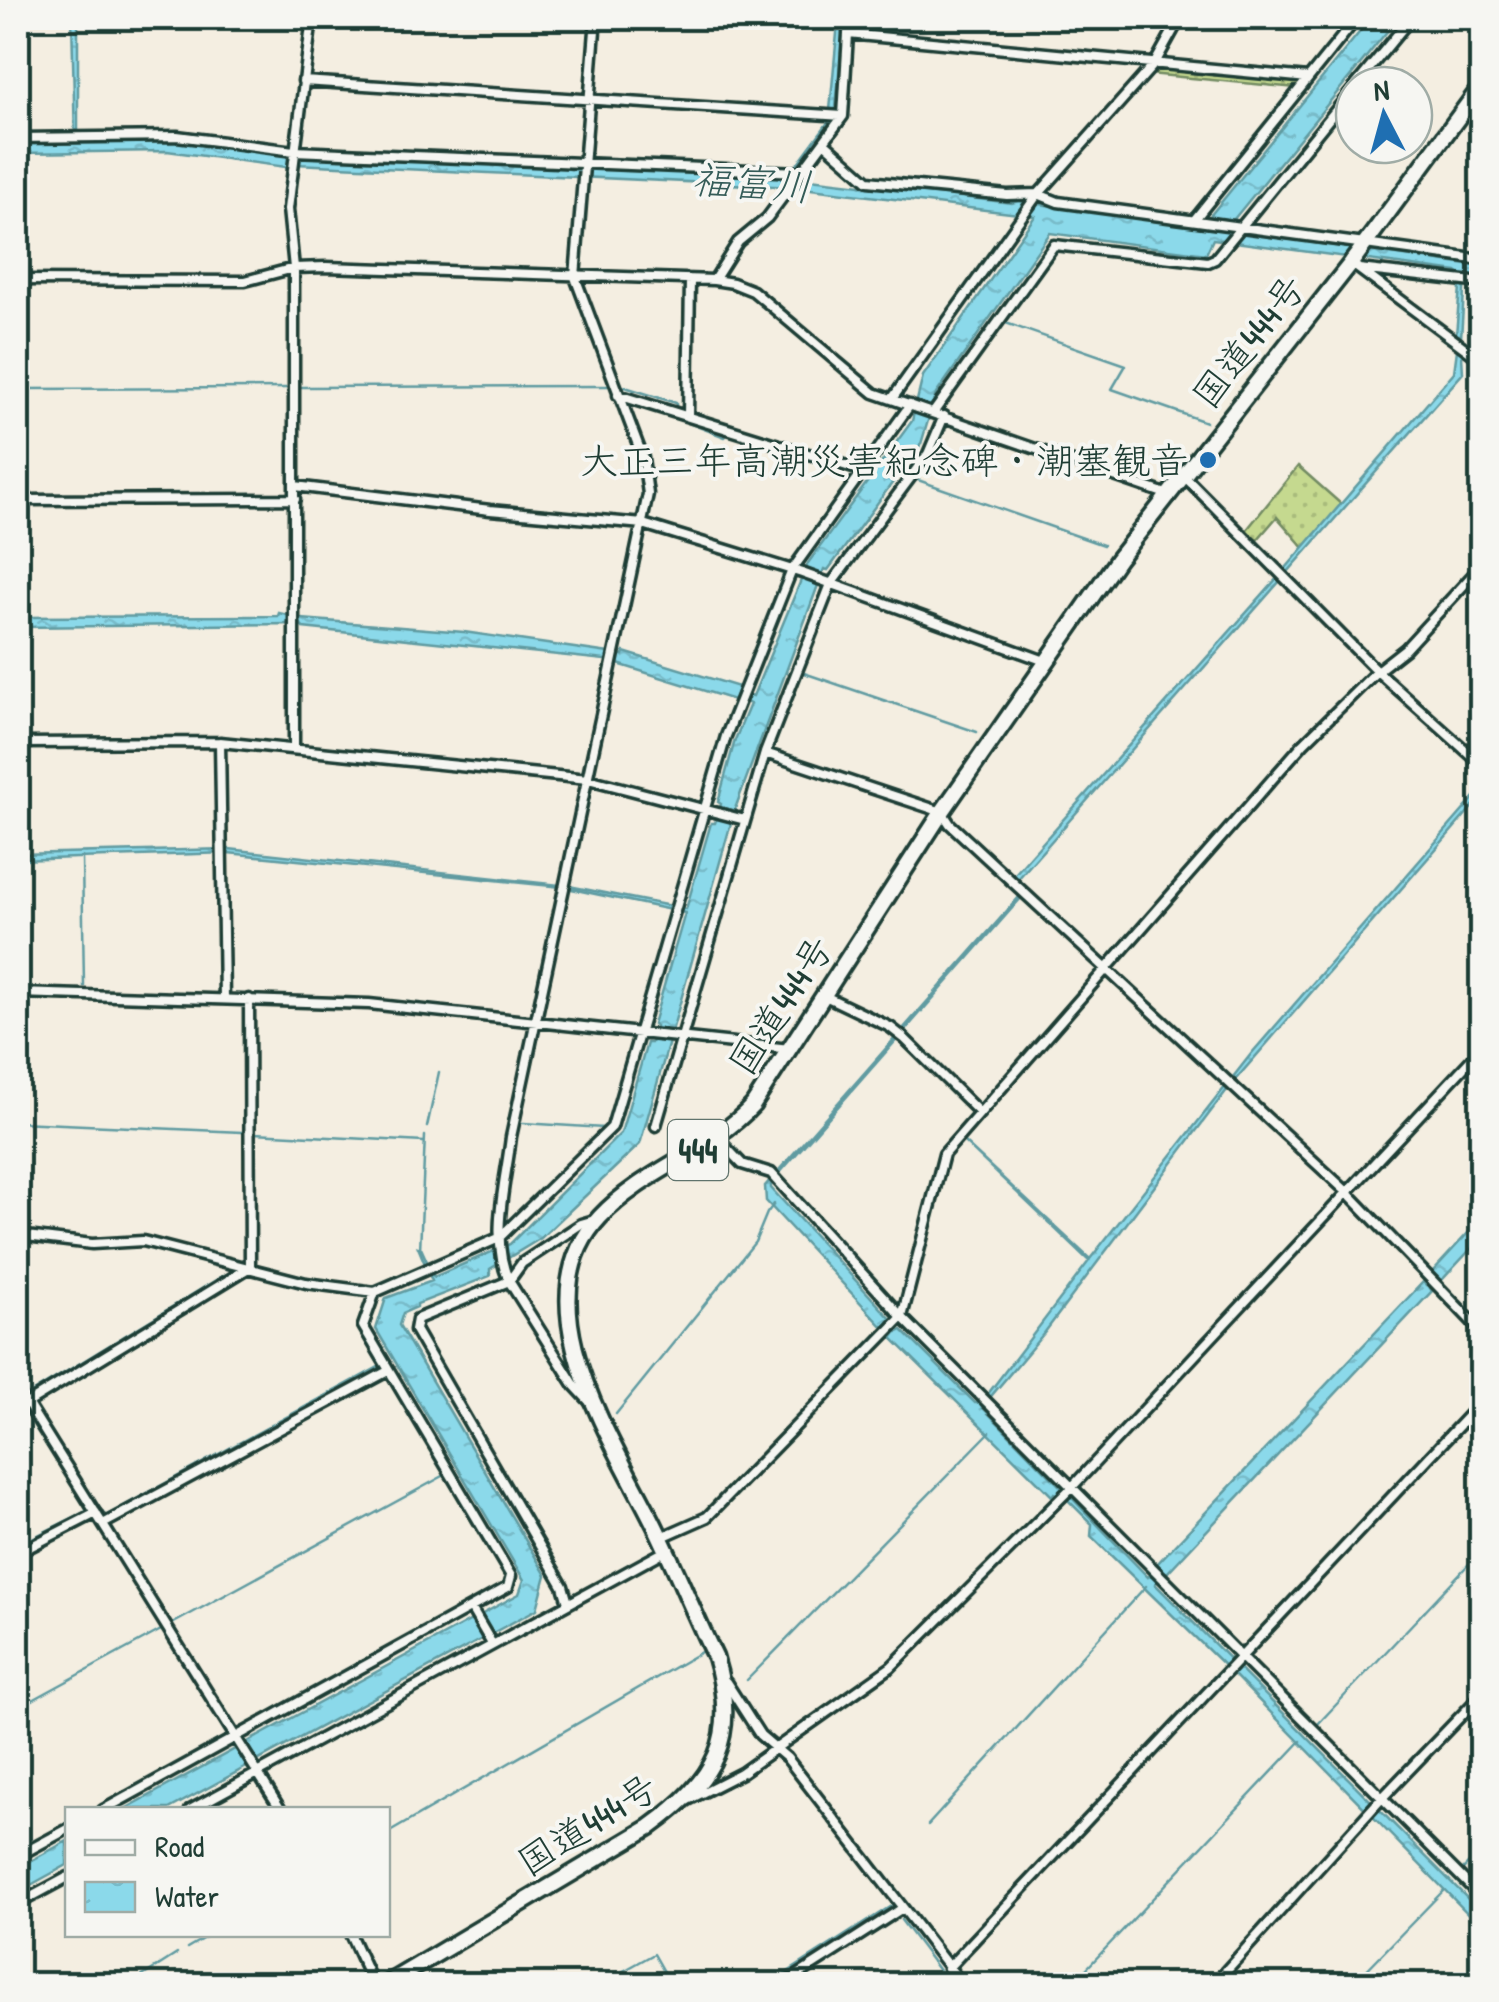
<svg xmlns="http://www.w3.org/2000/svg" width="1499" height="2002" font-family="'Patrick Hand','Klee One',sans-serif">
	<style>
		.grass { fill: url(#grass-dots); stroke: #728b62; stroke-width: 2.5 }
		.water { fill: url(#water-ripples); stroke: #609ba1; stroke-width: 2.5 }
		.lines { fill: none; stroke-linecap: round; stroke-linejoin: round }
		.stream { stroke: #609ba1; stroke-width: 2.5 }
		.street-casing { stroke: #1f3d34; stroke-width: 15 }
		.highway-casing { stroke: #1f3d34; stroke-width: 21 }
		.street { stroke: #f6f6f2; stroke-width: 8 }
		.highway { stroke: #f6f6f2; stroke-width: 14 }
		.poi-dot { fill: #1f6fb2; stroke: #f6f6f2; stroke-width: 4 }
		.labels { text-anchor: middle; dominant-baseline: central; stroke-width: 8; stroke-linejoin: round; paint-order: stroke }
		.shield { fill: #f6f6f2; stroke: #60746d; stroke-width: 2.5 }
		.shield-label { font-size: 35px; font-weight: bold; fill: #1f3d34 }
		.street-label { font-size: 38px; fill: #1f3d34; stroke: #f6f6f2 }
		.poi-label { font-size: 38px; fill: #1f3d34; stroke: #f6f6f2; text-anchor: end }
		.water-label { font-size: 40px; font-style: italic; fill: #355c58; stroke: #f6f6f2 }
	</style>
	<defs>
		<pattern id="grass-dots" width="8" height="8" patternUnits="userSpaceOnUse" patternTransform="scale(2.5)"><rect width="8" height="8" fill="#c5d98f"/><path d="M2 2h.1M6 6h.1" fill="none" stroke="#a9bb7c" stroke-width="1.8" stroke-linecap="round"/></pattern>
		<pattern id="water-ripples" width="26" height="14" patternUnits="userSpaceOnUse" patternTransform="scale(2.5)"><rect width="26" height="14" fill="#8bd9ea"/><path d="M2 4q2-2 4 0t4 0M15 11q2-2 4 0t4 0" fill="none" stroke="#78bbc9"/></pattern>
	</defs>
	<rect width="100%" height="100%" fill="#f4eee1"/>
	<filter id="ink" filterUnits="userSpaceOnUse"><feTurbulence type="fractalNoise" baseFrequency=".01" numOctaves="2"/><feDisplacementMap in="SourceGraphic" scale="20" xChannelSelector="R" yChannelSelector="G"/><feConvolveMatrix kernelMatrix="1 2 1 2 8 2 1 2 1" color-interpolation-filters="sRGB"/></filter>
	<g filter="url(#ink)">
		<path class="grass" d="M1155,67L1301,80V83L1297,88L1149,74Z
			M1298,466L1342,505L1305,549L1277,517L1257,540L1245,532Z"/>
		<path class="water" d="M72,18H78V142L177,141L287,155L289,159H296L297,156L778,176L789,175L829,121L838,22L775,18H844L836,108L832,120L835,123L796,170L793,177L1012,203L1018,201L1201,227L1371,18H1398L1225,230L1481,267V276H1465L1461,338L1463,373L1018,879L1022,897L771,1183V1188L891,1319L889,1321L898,1332L902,1330L975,1403H981L1089,1261L964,1142L1090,1259L1251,1054L1481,790V797L1230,1086L1045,1332L982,1407L1061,1487L1059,1490L1069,1495L1148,1577L1161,1568L1157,1564L1423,1282L1426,1285L1435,1276L1432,1272L1481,1219V1238L1441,1281L1438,1279L1430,1288L1432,1291L1167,1573L1163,1571L1155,1584L1481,1912V1927L1235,1676L1091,1536L1092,1524L1067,1499L1054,1493L1052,1496L892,1338L895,1334L885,1326L883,1327L766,1201L765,1186L1019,897L1014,875L1286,568L1454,372L1459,335H1456L1461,275L1457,272L1213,239L1206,254L1050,233L936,394L921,444L828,570L824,569L735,809L640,1144L541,1238L490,1269V1276L417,1304V1307L403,1313L399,1325L546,1575L537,1609L169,1809H125L519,1594L524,1580L376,1329L386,1298L432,1281L418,1247L421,1248L434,1277L510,1244L621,1133L647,1043H651L656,1026L653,1024L685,913L562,887L228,853L18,860V854L229,849L569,886L686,909L711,823H715L721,804L718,802L735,740L750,704L744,701L746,694L753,696L808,563L912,421L923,376L1035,216L794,187L295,164L286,167L167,151L18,153V143L75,142Z
			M279,613L288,615L289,618L464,632L623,655L624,652L739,687L734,700L605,660L303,628L301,624L18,627V617L278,616Z
			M67,1841V1865L18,1892V1868Z"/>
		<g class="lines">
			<path class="stream" d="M1003,322L1126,365L1112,389L1206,422
				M622,386L676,403V407
				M301,387L608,386
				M18,389L289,388
				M673,417L725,437L727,434L856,473
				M915,479L1103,545
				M801,672L977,732
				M82,857L84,986
				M18,1122L242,1132
				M523,1123L604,1128
				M427,1127L439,1072
				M254,1133L424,1142
				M420,1250L425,1136
				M18,1401L224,1275
				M616,1414L755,1242L767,1213L774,1204
				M98,1506L105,1516L382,1365
				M18,1545L88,1510
				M172,1624L445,1475
				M747,1680L990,1432
				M18,1708L161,1630
				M1317,1725L1482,1550
				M928,1825L1146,1586
				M388,1833L701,1652
				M1461,1871L1482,1850
				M901,1920L949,1984
				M187,1948L211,1934
				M130,1984L177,1954
				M600,1984L654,1954L671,1984
				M769,1984L891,1906
				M1072,1984L1301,1741
				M1353,1984L1444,1890"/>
			<g class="street-casing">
				<path id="street" d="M848,34L1308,78
					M303,81L843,116
					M1356,85L1411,18
					M18,138L177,136L294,151L801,172
					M825,143L868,181L1007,195L1038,194L1058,202L1482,260
					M1195,219L1357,18
					M1351,263L1482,361
					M1359,269L1482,283
					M18,280L245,281L294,268L326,267L714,280L738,242L767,218L843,116L849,18
					M714,280L733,283L753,291L874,393L1166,494
					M618,395L863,471
					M892,399L1035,198L1155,63L1180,18
					M933,413L1054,245L1208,262L1215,259L1354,88
					M688,416L690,280
					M1184,476L1377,671L1482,765
					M295,486L490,510L643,524L802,573L1045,661
					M18,500L295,499
					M220,742L224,998
					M18,743L220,742L588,779L745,820
					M294,748V268L288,209L312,18
					M765,753L942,812L950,824L1347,1192L1482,1332
					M18,993L369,1004L790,1049
					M825,996L890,1027L904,1038L980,1113
					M249,999L250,1267
					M656,1126L765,753L831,584L928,454L944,416
					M717,1138L742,1164L771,1173L902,1317L1482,1898
					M18,1235L92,1244L143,1241L306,1283L375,1292L499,1238L612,1127L726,736L792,570L910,405
					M590,1402L575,1386L509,1281C489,1238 506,1182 511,1137L648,494L643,458L575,277L596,18
					M27,1403L281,1810
					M18,1409L250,1267
					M103,1524L388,1371
					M662,1537L707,1517L902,1317L944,1154L1303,744L1377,671L1405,649L1482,565
					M18,1553L96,1513
					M568,1603L563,1586L415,1330L417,1319L509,1281L522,1263L581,1224L598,1219
					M471,1608L492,1644
					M726,1682L760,1735L787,1758L962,1984
					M688,1800L741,1773L891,1667L1073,1486L1482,1048
					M103,1810L508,1587L511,1576L363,1326L375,1292
					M190,1810L667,1550
					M18,1856L68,1829
					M18,1904L68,1877
					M350,1934L373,1984
					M948,1968L1482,1401
					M784,1984L901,1909
					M1214,1984L1382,1798L1482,1694"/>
			</g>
			<g class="highway-casing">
				<path id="highway" d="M386,1984L650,1827C715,1780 740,1738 715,1657C694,1614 676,1569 655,1526C614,1442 519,1303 600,1217C644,1170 710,1152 753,1105L942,812L1118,559L1351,263L1482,85"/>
			</g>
			<use href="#street" class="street"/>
			<use href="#highway" class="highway"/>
		</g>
	</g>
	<circle class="poi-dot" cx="1208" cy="460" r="10"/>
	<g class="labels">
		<rect class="shield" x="668" y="1120" width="60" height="60" rx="8"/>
		<g class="shield-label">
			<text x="698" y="1150">444</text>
		</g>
		<g class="street-label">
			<text transform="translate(1248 341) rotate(-52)">国道444号</text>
			<text transform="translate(780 1005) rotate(-57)">国道444号</text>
			<text transform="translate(587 1824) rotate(-32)">国道444号</text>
		</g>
		<g class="poi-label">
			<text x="1188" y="460">大正三年高潮災害紀念碑・潮塞観音</text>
		</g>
		<g class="water-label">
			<text transform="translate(752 182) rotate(4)">福富川</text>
		</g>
	</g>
	<rect width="1499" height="2002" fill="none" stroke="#f6f6f2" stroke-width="60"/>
	<rect x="30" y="30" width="1439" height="1942" fill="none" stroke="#1f3d34" stroke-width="4" filter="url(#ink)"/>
	<rect x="65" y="1807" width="325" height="130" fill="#f6f6f2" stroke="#a0aca6" stroke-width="2.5"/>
	<rect x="85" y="1840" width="50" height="15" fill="#f6f6f2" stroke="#a0aca6" stroke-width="2.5"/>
	<text x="155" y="1857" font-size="30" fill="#1f3d34">Road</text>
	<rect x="85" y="1882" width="50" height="30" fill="url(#water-ripples)" stroke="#a0aca6" stroke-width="2.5"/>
	<text x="155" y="1907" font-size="30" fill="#1f3d34">Water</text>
	<g transform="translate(1384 115) rotate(354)"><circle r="48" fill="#f6f6f2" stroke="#a0aca6" stroke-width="2.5"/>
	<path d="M0-8L18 38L0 25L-18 38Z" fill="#1f6fb2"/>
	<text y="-15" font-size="28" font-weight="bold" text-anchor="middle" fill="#1f3d34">N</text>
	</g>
</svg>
